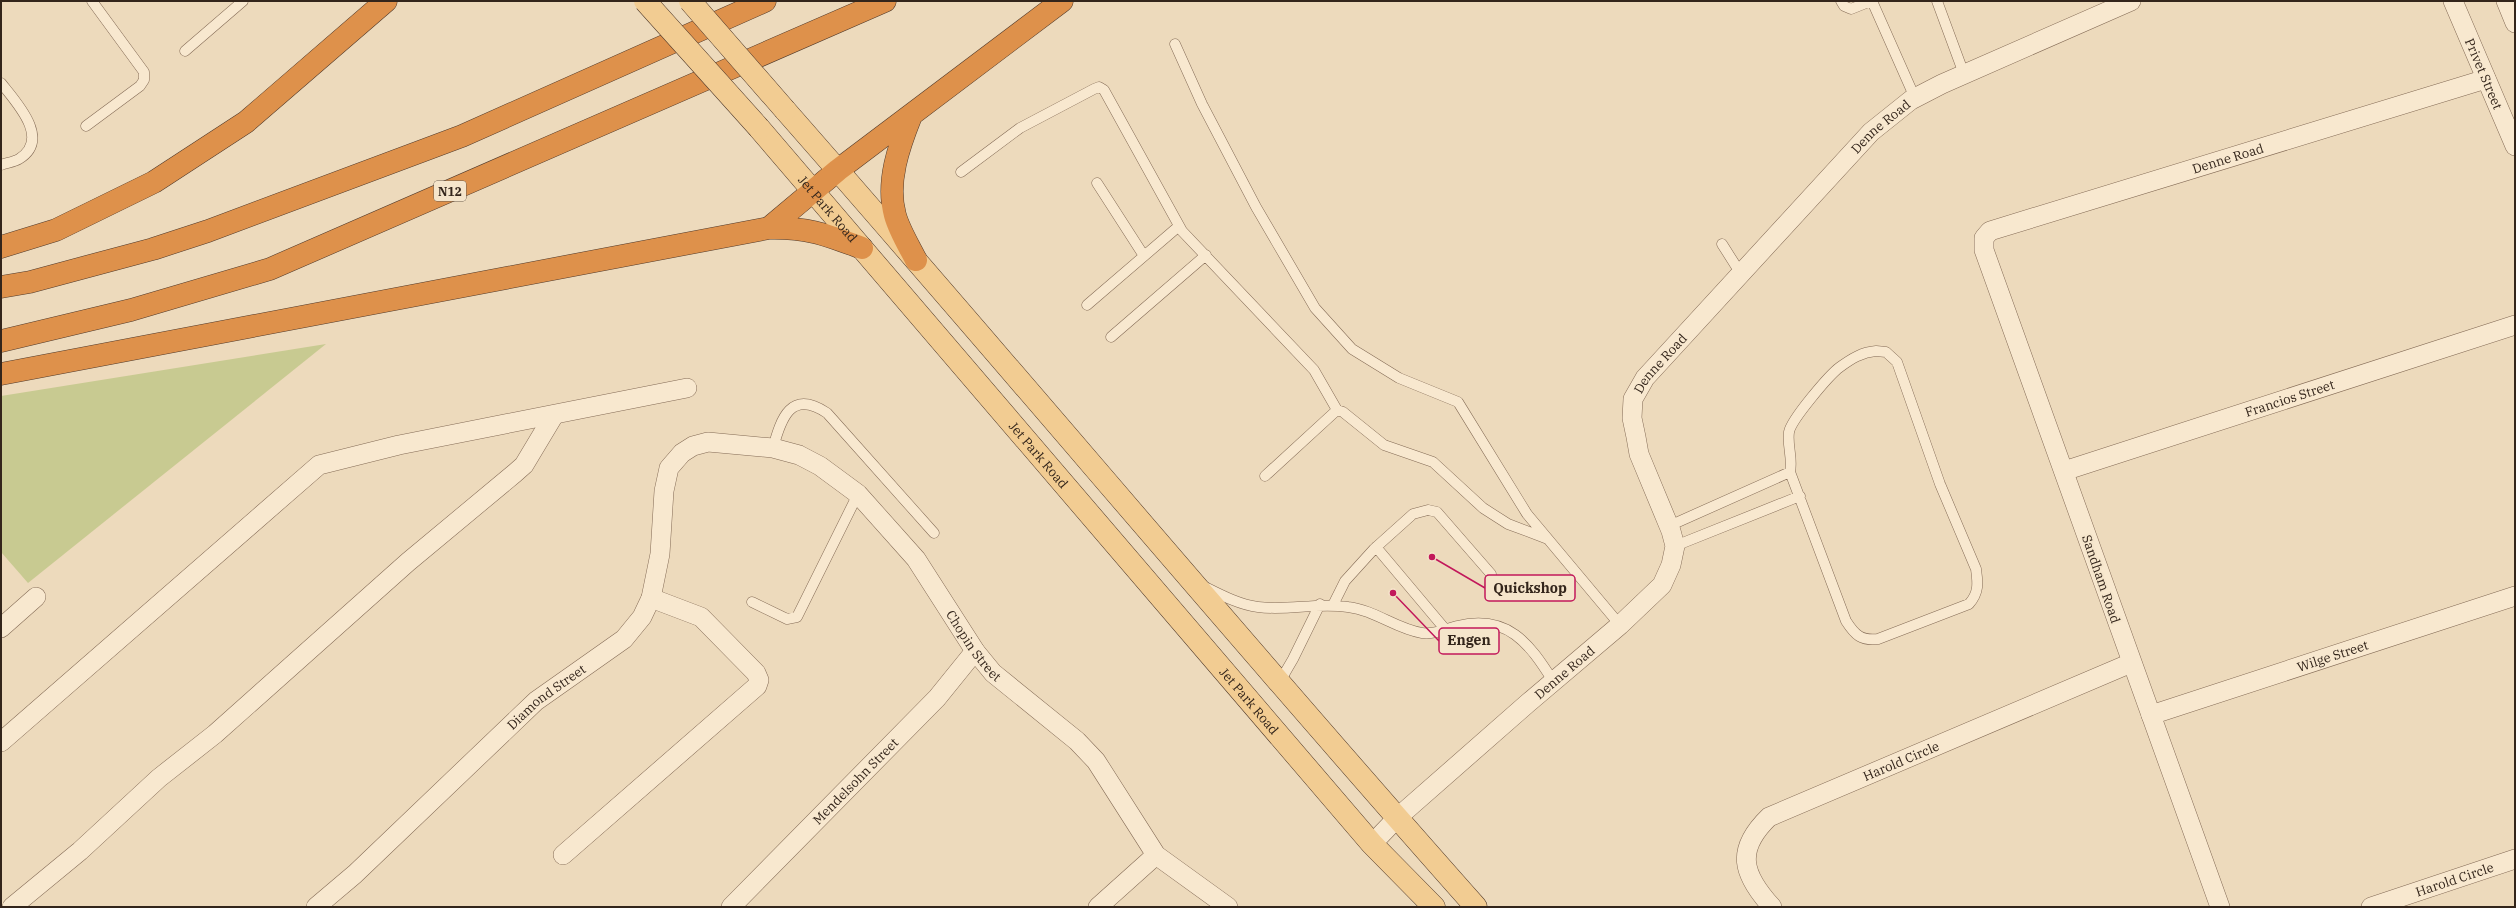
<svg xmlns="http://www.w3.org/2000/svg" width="2516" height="908" font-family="'IBM Plex Serif',serif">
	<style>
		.green { fill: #c8ca91 }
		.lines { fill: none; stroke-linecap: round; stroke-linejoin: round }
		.service-casing { stroke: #846b56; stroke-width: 11 }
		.minor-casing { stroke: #846b56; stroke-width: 20 }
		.primary-casing { stroke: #513a2b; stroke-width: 23 }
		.motorway-casing { stroke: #513a2b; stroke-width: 23 }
		.service { stroke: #f8e8cf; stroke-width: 10 }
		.minor { stroke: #f8e8cf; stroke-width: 19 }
		.primary { stroke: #f2cc92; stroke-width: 22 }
		.motorway { stroke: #de914b; stroke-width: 22 }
		.primary-bridge-casing { stroke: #513a2b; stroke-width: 23; stroke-linecap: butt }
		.primary-bridge { stroke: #f2cc92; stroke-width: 22 }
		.labels { text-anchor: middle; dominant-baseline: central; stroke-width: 4; stroke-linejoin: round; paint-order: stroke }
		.shield { fill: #f5e5cb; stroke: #6d5f50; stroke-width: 1 }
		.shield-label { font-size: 12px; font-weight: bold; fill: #33251b }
		.street-label { font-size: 13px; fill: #33251b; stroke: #f5e5cb }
		.leader { fill: none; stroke: #c2185b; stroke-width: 1.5 }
		.callout-dot { fill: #c2185b; stroke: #f5e5cb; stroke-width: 1.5 }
		.callout { fill: #f5e5cb; stroke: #c2185b; stroke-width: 1.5 }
		.callout-label { font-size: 14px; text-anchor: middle; font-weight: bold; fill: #33251b }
	</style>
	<rect width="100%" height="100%" fill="#eddabc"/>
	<path class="green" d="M326,344L28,583L1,552V396Z"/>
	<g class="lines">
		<g class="service-casing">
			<path id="service" d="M1841,1L1844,6L1851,9L1871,1
				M1872,1L1915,98
				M1937,1L1964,74
				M1175,44L1202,104L1256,207L1315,308L1352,349L1399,378L1458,402L1527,514L1620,625
				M185,51L243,1
				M1,83C15,101 52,139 19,159C14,162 6,163 1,165
				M86,126L140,86L144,80V72L92,1
				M961,172L1020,128L1094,89L1099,87L1104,90L1182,231L1314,370L1337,410
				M1097,183L1144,256
				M1722,244L1741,274
				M1087,305L1179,226
				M1111,337L1206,255
				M1876,351L1886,352L1897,362L1940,484L1976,569C1978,583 1979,593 1969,604L1878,639C1861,641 1855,635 1846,621L1790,472C1793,458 1787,446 1789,432C1791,420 1829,375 1840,367C1851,359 1862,352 1876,351Z
				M773,448C781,418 791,389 827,413L934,533
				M1265,476L1337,410L1343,412L1384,445L1433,462L1483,508L1508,524L1548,539
				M1669,526L1790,472
				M1675,546L1800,496
				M1376,547L1445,629
				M1205,587C1221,595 1240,605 1258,607C1288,611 1318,602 1348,607C1375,610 1396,629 1422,633C1433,635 1446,629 1457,626C1508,614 1529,643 1553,681
				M752,602L787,619L797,617L858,494
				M1333,605L1345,581L1374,549L1413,514L1428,510L1437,512L1491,574L1490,588
				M1279,683L1293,659L1320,604"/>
		</g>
		<g class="minor-casing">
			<g id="minor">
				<path id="s1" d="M2453,1L2515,146"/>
				<path d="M2506,1L2515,23"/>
				<path id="s2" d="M2064,471L2515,325"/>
				<path d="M1,628L36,597"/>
				<path id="s3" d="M2151,715L2515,596"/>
				<path d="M1,742L319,465L399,445L687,388"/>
				<path id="s4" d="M1372,844L1397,818L1528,703L1620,625L1662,585L1671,565L1675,546L1671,531L1639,454L1636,437L1632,418L1633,399L1645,378L1871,132L1911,100L1942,84L2131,1"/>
				<path d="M563,855L757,686L759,680L756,673L701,617L651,598"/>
				<path d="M12,907L80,851L159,778L215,734L408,562L515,473L524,465L554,415"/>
				<path id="s5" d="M316,907L355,874L536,701L624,639L642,617L651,598L660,554L664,491L669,468L682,453L693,446L708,442L773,448L799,455L820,466L858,494L916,559L975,651L993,673L1077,741L1096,761L1156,855L1228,907"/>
				<path id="s6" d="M731,907L937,698L975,651"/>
				<path d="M1098,907L1156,855"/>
				<path id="s7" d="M1772,907C1742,874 1735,850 1769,817L2131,663"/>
				<path id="s8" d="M2220,907L1984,250V238L1990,231L2486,79"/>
				<path id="s9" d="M2371,907L2515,859"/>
			</g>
		</g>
		<g class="primary-casing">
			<g id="primary">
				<path d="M785,110C1017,374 1242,644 1476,907"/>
				<path id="s10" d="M759,128L1372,844L1434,907"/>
			</g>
		</g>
		<g class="motorway-casing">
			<path id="motorway" d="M911,116C899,146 886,182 895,215C899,230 909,246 916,260
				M769,228C808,227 827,235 862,248
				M1,247L56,230L154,182L246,122L386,1
				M1,287L30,282L153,249L208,231L462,136L765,1
				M1,341L131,310L270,269L885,1
				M1,374L769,228L838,170L1062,1"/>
		</g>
		<use href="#service" class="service"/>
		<use href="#minor" class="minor"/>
		<use href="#primary" class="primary"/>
		<use href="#motorway" class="motorway"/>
		<g class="primary-bridge-casing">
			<path id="primary-bridge" d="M645,1L759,128
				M690,1L785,110"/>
		</g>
		<use href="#primary-bridge" class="primary-bridge"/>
	</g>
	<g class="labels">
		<rect class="shield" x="434" y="181" width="32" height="20" rx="3"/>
		<g class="shield-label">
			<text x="450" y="191">N12</text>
		</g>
		<g class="street-label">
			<text stroke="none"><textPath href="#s1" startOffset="79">Privet Street</textPath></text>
			<text stroke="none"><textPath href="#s4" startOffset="954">Denne Road</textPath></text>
			<text stroke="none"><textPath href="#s8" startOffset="968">Denne Road</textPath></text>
			<text stroke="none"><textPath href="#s10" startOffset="106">Jet Park Road</textPath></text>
			<text stroke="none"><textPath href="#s4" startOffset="630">Denne Road</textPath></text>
			<text stroke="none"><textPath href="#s2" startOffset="237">Francios Street</textPath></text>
			<text stroke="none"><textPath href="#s10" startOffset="430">Jet Park Road</textPath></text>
			<text transform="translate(2101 579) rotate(71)">Sandham Road</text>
			<text stroke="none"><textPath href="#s5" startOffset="993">Chopin Street</textPath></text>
			<text stroke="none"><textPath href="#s3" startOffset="191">Wilge Street</textPath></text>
			<text stroke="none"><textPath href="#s4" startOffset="258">Denne Road</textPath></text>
			<text stroke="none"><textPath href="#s5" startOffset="312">Diamond Street</textPath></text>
			<text stroke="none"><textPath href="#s10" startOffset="754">Jet Park Road</textPath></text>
			<text stroke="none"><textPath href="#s7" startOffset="248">Harold Circle</textPath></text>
			<text stroke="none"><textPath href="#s6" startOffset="177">Mendelsohn Street</textPath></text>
			<text stroke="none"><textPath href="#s9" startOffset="88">Harold Circle</textPath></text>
		</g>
	</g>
	<path class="leader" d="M1432 557L1485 588M1393 593L1439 641"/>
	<g class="callout-dot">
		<circle cx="1432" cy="557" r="4"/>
		<circle cx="1393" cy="593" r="4"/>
	</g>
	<g class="callout">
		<rect x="1485" y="575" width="90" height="26" rx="4"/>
		<rect x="1439" y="628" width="60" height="26" rx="4"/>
	</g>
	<g class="callout-label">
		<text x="1530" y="593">Quickshop</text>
		<text x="1469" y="645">Engen</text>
	</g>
	<rect width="2516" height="908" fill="none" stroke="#33251b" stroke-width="4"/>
</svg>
